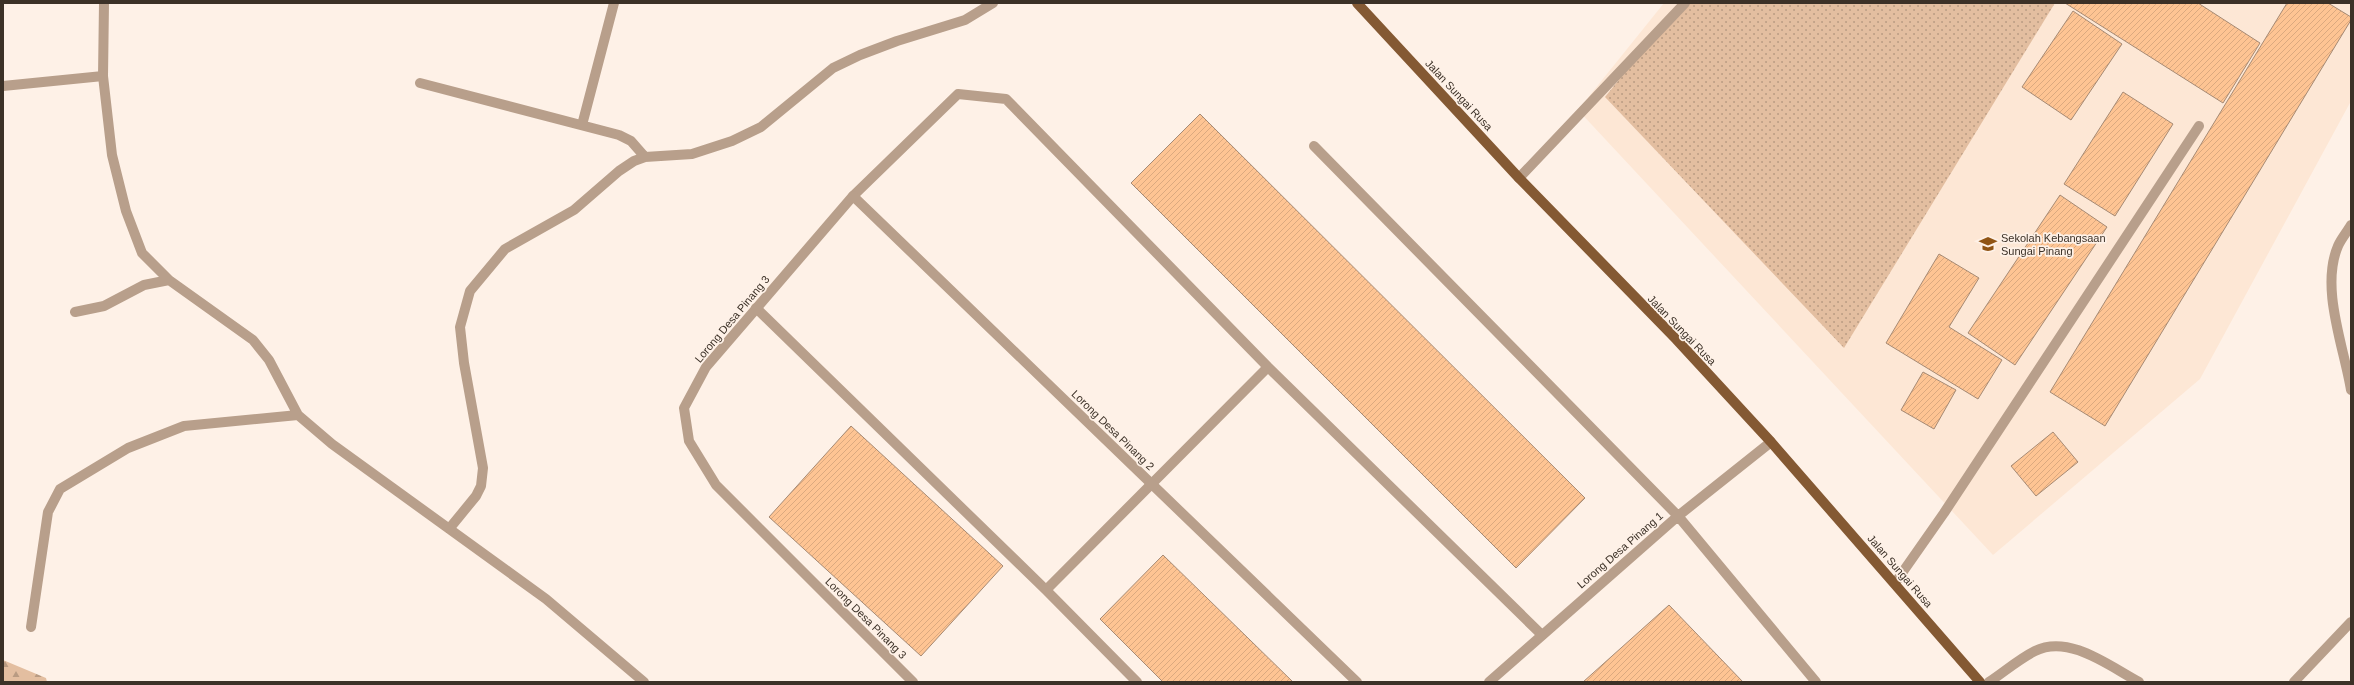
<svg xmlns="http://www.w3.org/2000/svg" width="2354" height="685" font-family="Arial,sans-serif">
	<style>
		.built { fill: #fde7d5 }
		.grass { fill: url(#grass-dots) }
		.forest { fill: url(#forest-firs) }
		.building { fill: url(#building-hatch); stroke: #a68a74 }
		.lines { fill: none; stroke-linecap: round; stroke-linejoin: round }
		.service { stroke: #b89f8b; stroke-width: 10 }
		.minor { stroke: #b89f8b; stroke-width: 10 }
		.primary { stroke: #845933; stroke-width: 10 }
		.labels { text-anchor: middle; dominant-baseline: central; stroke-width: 3.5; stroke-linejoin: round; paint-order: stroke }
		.street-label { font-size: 11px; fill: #3c3127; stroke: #fef1e7 }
		.poi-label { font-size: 11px; fill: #3c3127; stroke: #fef1e7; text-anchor: start }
	</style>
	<defs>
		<pattern id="grass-dots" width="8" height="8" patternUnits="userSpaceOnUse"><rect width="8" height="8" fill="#e3bea0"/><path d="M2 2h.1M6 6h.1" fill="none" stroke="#b99b82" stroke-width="1.8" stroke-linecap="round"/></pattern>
		<pattern id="forest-firs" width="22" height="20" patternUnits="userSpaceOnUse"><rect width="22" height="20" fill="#e3bea0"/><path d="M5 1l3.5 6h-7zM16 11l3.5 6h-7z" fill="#b99b82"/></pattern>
		<pattern id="building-hatch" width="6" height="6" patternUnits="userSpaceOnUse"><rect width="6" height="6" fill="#fec493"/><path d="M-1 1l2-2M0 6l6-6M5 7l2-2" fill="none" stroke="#dba97f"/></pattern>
	</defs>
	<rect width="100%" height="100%" fill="#fef1e7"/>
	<path class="built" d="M1664,3H2351V101L2200,379L1993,555L1578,110Z"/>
	<path class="grass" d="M1681,3H2055L1844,348L1605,97Z"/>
	<path class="forest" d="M3,660L46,678L47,682H3Z"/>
	<path class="building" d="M2065,3H2198L2260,43L2223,103Z
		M2287,3H2328L2351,17V20L2105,426L2050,392Z
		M2073,11L2122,44L2071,120L2022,87Z
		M2123,92L2173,124L2115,216L2064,184Z
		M1200,114L1585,498L1516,568L1131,183Z
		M2060,195L2107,227L2015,365L1968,333Z
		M1939,254L1979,278L1949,327L2002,360L1978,399L1886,343Z
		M1923,372L1956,390L1934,429L1901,410Z
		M851,426L1003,566L921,656L769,517Z
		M2053,432L2078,462L2036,496L2011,466Z
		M1163,555L1293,682H1163L1100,619Z
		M1669,605L1743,682H1583Z"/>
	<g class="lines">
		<path class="service" d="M853,196L958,94L1006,99L1268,367L1542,635
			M756,308L1046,590L1137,682
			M1895,583L1944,513L2199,126
			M1046,590L1268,367
			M1989,682C2004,672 2019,659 2035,651C2069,634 2109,666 2139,682"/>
		<path class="minor" d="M104,3L103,76L112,155L126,211L142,253L169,280L253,340L269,360L298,415L332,444L546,599L644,682
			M420,83L619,135L631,141L645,157
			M3,86L103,76
			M582,125L614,3
			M1314,146L1678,516L1816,682
			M1519,178L1685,3
			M2351,225C2347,232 2341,239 2338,246C2320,288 2344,347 2351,390
			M75,312L104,306L144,285L169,280
			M449,529L476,496L481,486L483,468L464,363L460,327L470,291L505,249L574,210L619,171L634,161L645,157L692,154L732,141L761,127L833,68L860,55L897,41L965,20L993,3
			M31,627L48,512L60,489L128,448L184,426L298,415
			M913,682L716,485L689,441L684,408L706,367L853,196L1357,682
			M1489,682L1678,516L1771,442
			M2294,682L2351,622"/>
		<path class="primary" d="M1357,3L1519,178L1676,339L1771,442L1980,682"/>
	</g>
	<defs>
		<g id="school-bare" transform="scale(1.38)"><path d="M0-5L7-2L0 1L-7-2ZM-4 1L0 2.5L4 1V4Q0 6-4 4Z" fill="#905414" stroke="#fef1e7" stroke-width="2.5" paint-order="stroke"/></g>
	</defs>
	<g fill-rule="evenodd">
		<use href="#school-bare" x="1988" y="244"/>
	</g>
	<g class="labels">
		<g class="street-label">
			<text transform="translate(1459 95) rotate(47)">Jalan Sungai Rusa</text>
			<text transform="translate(732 319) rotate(-50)">Lorong Desa Pinang 3</text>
			<text transform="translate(1682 330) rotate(46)">Jalan Sungai Rusa</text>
			<text transform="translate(1113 430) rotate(44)">Lorong Desa Pinang 2</text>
			<text transform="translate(1620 550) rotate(-41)">Lorong Desa Pinang 1</text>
			<text transform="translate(1900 571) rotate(49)">Jalan Sungai Rusa</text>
			<text transform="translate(866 618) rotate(45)">Lorong Desa Pinang 3</text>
		</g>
		<g class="poi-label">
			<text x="2001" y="238">Sekolah Kebangsaan<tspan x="2001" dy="13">Sungai Pinang</tspan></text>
		</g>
	</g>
	<rect width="2354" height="685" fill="none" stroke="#3c3127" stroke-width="8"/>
</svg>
